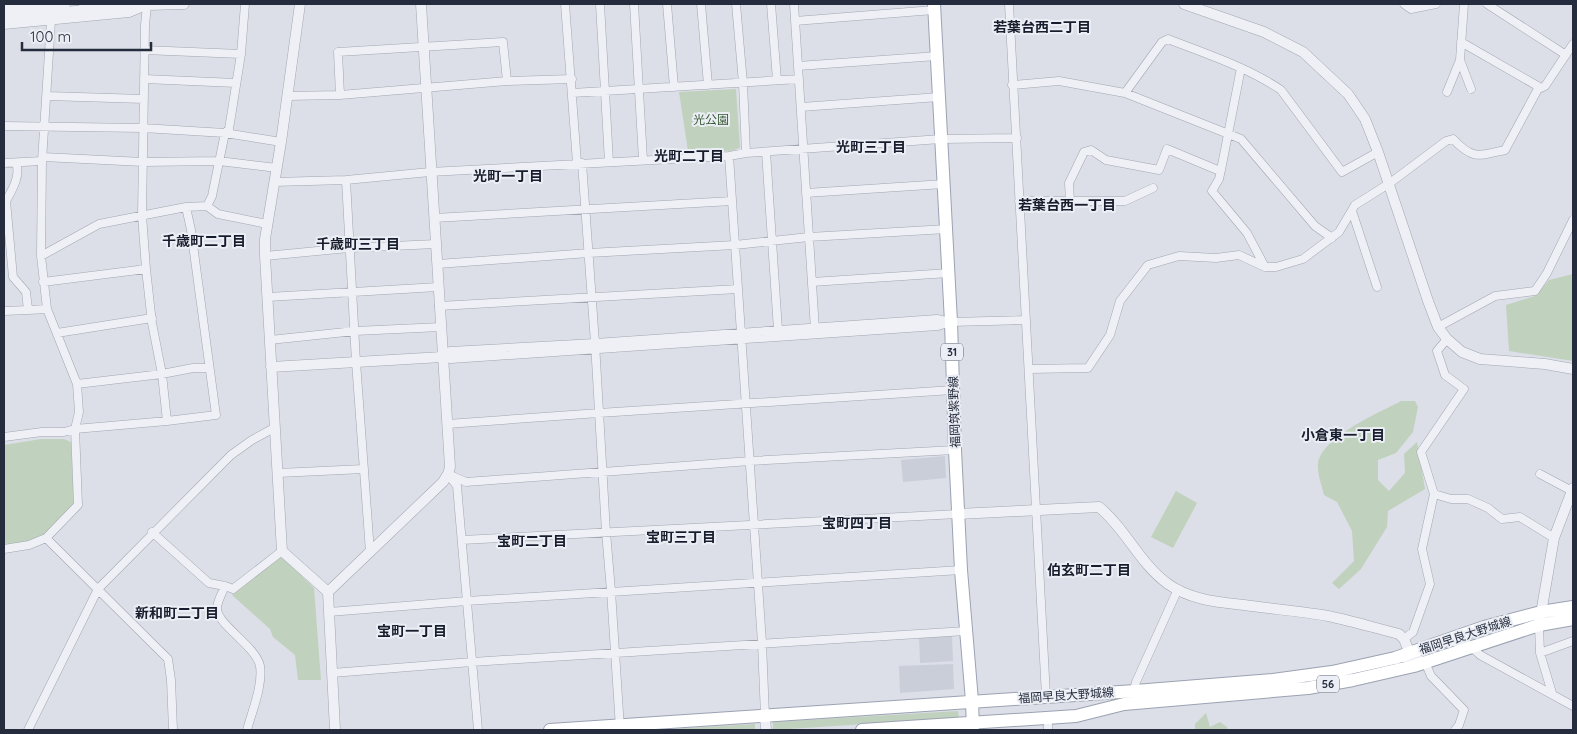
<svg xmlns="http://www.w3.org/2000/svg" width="1577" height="734" font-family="Quicksand,'Noto Sans JP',sans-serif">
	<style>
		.built { fill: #caced9 }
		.green { fill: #c0d1bd }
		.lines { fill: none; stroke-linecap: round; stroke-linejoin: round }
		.minor-casing { stroke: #a1a6b1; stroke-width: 9 }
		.tertiary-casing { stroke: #a1a6b1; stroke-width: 11 }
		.primary-casing { stroke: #9ba2b2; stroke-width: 14 }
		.minor { stroke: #eef0f5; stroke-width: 8 }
		.tertiary { stroke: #eef0f5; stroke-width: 10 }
		.primary { stroke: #fff; stroke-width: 12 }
		.labels { text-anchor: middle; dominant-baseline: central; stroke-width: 4; stroke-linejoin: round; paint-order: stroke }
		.shield { fill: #ebeef4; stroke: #606674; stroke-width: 1 }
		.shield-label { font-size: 11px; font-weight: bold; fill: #252c3d }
		.park-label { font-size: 12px; fill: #365932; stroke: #ebeef4 }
		.street-label { font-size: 12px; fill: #252c3d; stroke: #ebeef4 }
		.neighbourhood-label { font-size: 14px; font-weight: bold; fill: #181d2d; stroke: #ebeef4 }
	</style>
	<rect width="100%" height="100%" fill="#dcdfe7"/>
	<path class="built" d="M945,456L946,478L903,482L901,460Z
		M952,635L953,661L920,663L919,637Z
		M953,664L954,689L900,693L899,666Z"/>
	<path class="green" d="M736,89L740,148L730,151H688L679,92Z
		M1573,274V361L1509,351L1506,305L1535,296L1549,280Z
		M1401,401H1415L1418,407L1413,432L1396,453L1378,460V480L1389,491L1405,473L1404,454L1417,442L1425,489L1388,511L1387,527L1361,569L1339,589L1332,583L1354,561L1352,531L1337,502L1324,495C1322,486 1317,473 1318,464C1321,437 1379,413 1401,401Z
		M41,439H64L71,442L74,503L48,533L32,541L4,546V445Z
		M1176,491L1197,503L1173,548L1151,537Z
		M279,558H283L314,588L321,680H298L295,655L273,637L270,629L232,595Z
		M958,711L959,718L773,730V722Z
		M1206,713L1210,727L1220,722L1227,727L1228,730H1195V724Z
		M755,724V730H655Z"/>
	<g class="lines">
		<g class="minor-casing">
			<path id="minor" d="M83,4L98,6
				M565,4L577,163
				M600,4L609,162
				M634,4L643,160
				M667,4L674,87
				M701,4L708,85
				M736,4L743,83L746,153
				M771,4L777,80
				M794,4L815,330
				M1009,4L1046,696
				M1404,4L1411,9L1436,4
				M1464,4L1460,60L1471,89
				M1487,4L1566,55
				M147,5L145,25L142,215L146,269L152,323L162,374L167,421L216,415L191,230L186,207
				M4,9L66,4
				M795,21L934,10
				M4,25L129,13L141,8
				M1461,42L1541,88L1545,86L1573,44
				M144,50L241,54
				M798,66L937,56
				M1241,68L1221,170L1219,179L1212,191L1247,233L1265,267
				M144,79L236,83
				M507,81L572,79
				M1012,85L1059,81L1125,93L1241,139L1315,226L1332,238
				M1447,92L1460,60
				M572,93L799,79
				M1125,93L1162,42L1168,39C1206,54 1247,67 1281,90L1342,172L1378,152
				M47,96L144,99
				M288,96L340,95L507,81L503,42L338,52L340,95
				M801,107L939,97
				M4,126L143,128L225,133L281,142
				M766,152L778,330
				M729,156L762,643L765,716
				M43,157L143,162L219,161L277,168
				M4,163L42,161
				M16,163C21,176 12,190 6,201L13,277L26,292L28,310L47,309
				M582,163L595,343L606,532L611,591L620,728
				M346,180L356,362L370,552
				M274,182L346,180L430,172L729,156L746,153L941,139L1017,138
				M806,193L944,184
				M1019,201H1125L1153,188
				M1070,202L1069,183L1084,152L1091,150L1106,160L1159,170L1167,149L1220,171
				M207,206L212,196L225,133L229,129L241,54L245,4
				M1352,211L1377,287
				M434,218L732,201
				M41,256L99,224L186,207L207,206L218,214L267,224
				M265,256L349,248L436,244
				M438,264L589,253L735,245L809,237L947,229
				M43,282L146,269
				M812,282L949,273
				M268,297L438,287
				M439,306L738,289
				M4,311L28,310
				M1438,327L1495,296L1535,291L1547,273L1573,220
				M57,333L152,318
				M270,340L355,331L441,327
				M442,357L450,351L595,343L937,319L951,322L1026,320
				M442,357L451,359L938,326L951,322
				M1029,369L1088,368L1110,335L1120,301L1148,265L1179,256L1216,258L1239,255L1265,267H1276L1303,259L1339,232L1355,205L1390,183L1446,141L1453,139C1473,160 1478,156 1505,150L1539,87
				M77,384L162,374L193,368H209
				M447,424L599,413L953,390
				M4,437L42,432H64L75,429L167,421
				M278,473L364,469
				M448,474L466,482L750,461L955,450
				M1540,474L1572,491
				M449,476L457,486L478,730
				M1434,494L1451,499H1468L1488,508L1502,519L1520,517L1554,538
				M152,532L209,583L225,586C222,593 217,602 217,608C216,624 256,646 260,666C263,686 252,711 247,730
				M46,538L168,659L171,680L173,730
				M462,540L958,514
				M4,549L29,545L46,538L78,505L75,429L79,412L77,384L47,309L41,256L42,161L51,21
				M225,586L233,589L282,551
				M329,612L467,601L961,570
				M1539,625L1540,653L1552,693
				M1404,639L1413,632L1430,584L1422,549L1434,494L1421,452L1464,389L1445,375L1437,351L1447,339
				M1451,642C1466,642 1469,644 1480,655L1573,706
				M1540,653L1573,641
				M1403,658L1419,659L1425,662L1431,676L1464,710L1459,725L1455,730
				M332,673L472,662L966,631
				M1133,693L1136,682L1178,589
				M1048,718V730
				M28,730L98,589L231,455L252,440L274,428"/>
		</g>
		<g class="tertiary-casing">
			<path id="tertiary" d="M300,4L281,142L265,239V256L282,551L328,592L335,730
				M1184,4L1264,32L1303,52L1348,94L1365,119L1378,152L1428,301L1438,327L1447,339L1462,352L1480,359L1545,364L1573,369
				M4,17L147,5L184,4
				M271,367L442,357
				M958,514L1099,507C1126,529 1139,563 1168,584C1191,600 1217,602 1244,605C1272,609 1300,611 1328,616C1352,621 1375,628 1399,634L1404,639L1410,654
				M328,592L443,482L448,474L450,467L421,4
				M1540,619L1554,538L1573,488
				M765,716L766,730"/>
		</g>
		<g class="primary-casing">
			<path id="primary" d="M934,4L951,322L955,450L961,570L972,701L973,730
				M550,730L1135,691L1273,680L1332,672L1395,658L1484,627L1541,612L1573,607
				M862,730L1076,716L1124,704L1308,688L1353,680L1414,666L1539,625L1573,619"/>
		</g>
		<use href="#minor" class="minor"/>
		<use href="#tertiary" class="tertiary"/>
		<use href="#primary" class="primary"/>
	</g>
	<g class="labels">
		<g class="shield">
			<rect x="941" y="343.5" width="22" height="17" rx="4"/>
			<rect x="1317" y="675.5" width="22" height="17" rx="4"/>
		</g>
		<g class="shield-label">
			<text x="952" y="352">31</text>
			<text x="1328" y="684">56</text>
		</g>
		<g class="park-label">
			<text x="711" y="119">光公園</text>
		</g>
		<g class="street-label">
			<text transform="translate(954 412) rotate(-92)">福岡筑紫野線</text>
			<text transform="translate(1465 635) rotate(-18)">福岡早良大野城線</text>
			<text transform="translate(1066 695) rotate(-4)">福岡早良大野城線</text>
		</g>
		<g class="neighbourhood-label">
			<text x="1042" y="27">若葉台西二丁目</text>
			<text x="871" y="147">光町三丁目</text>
			<text x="689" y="156">光町二丁目</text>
			<text x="508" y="176">光町一丁目</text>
			<text x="1067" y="205">若葉台西一丁目</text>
			<text x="204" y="241">千歳町二丁目</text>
			<text x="358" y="244">千歳町三丁目</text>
			<text x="1343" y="435">小倉東一丁目</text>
			<text x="857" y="523">宝町四丁目</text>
			<text x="681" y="537">宝町三丁目</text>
			<text x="532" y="541">宝町二丁目</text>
			<text x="1089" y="570">伯玄町二丁目</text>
			<text x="177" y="613">新和町二丁目</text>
			<text x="412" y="631">宝町一丁目</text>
		</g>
	</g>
	<rect width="1577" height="734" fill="none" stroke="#252c3d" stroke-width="10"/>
	<path d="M22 42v8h129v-8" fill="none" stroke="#252c3d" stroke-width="2.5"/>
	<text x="30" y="42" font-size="15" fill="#252c3d" stroke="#ebeef4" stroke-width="4" paint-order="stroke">100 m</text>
</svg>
